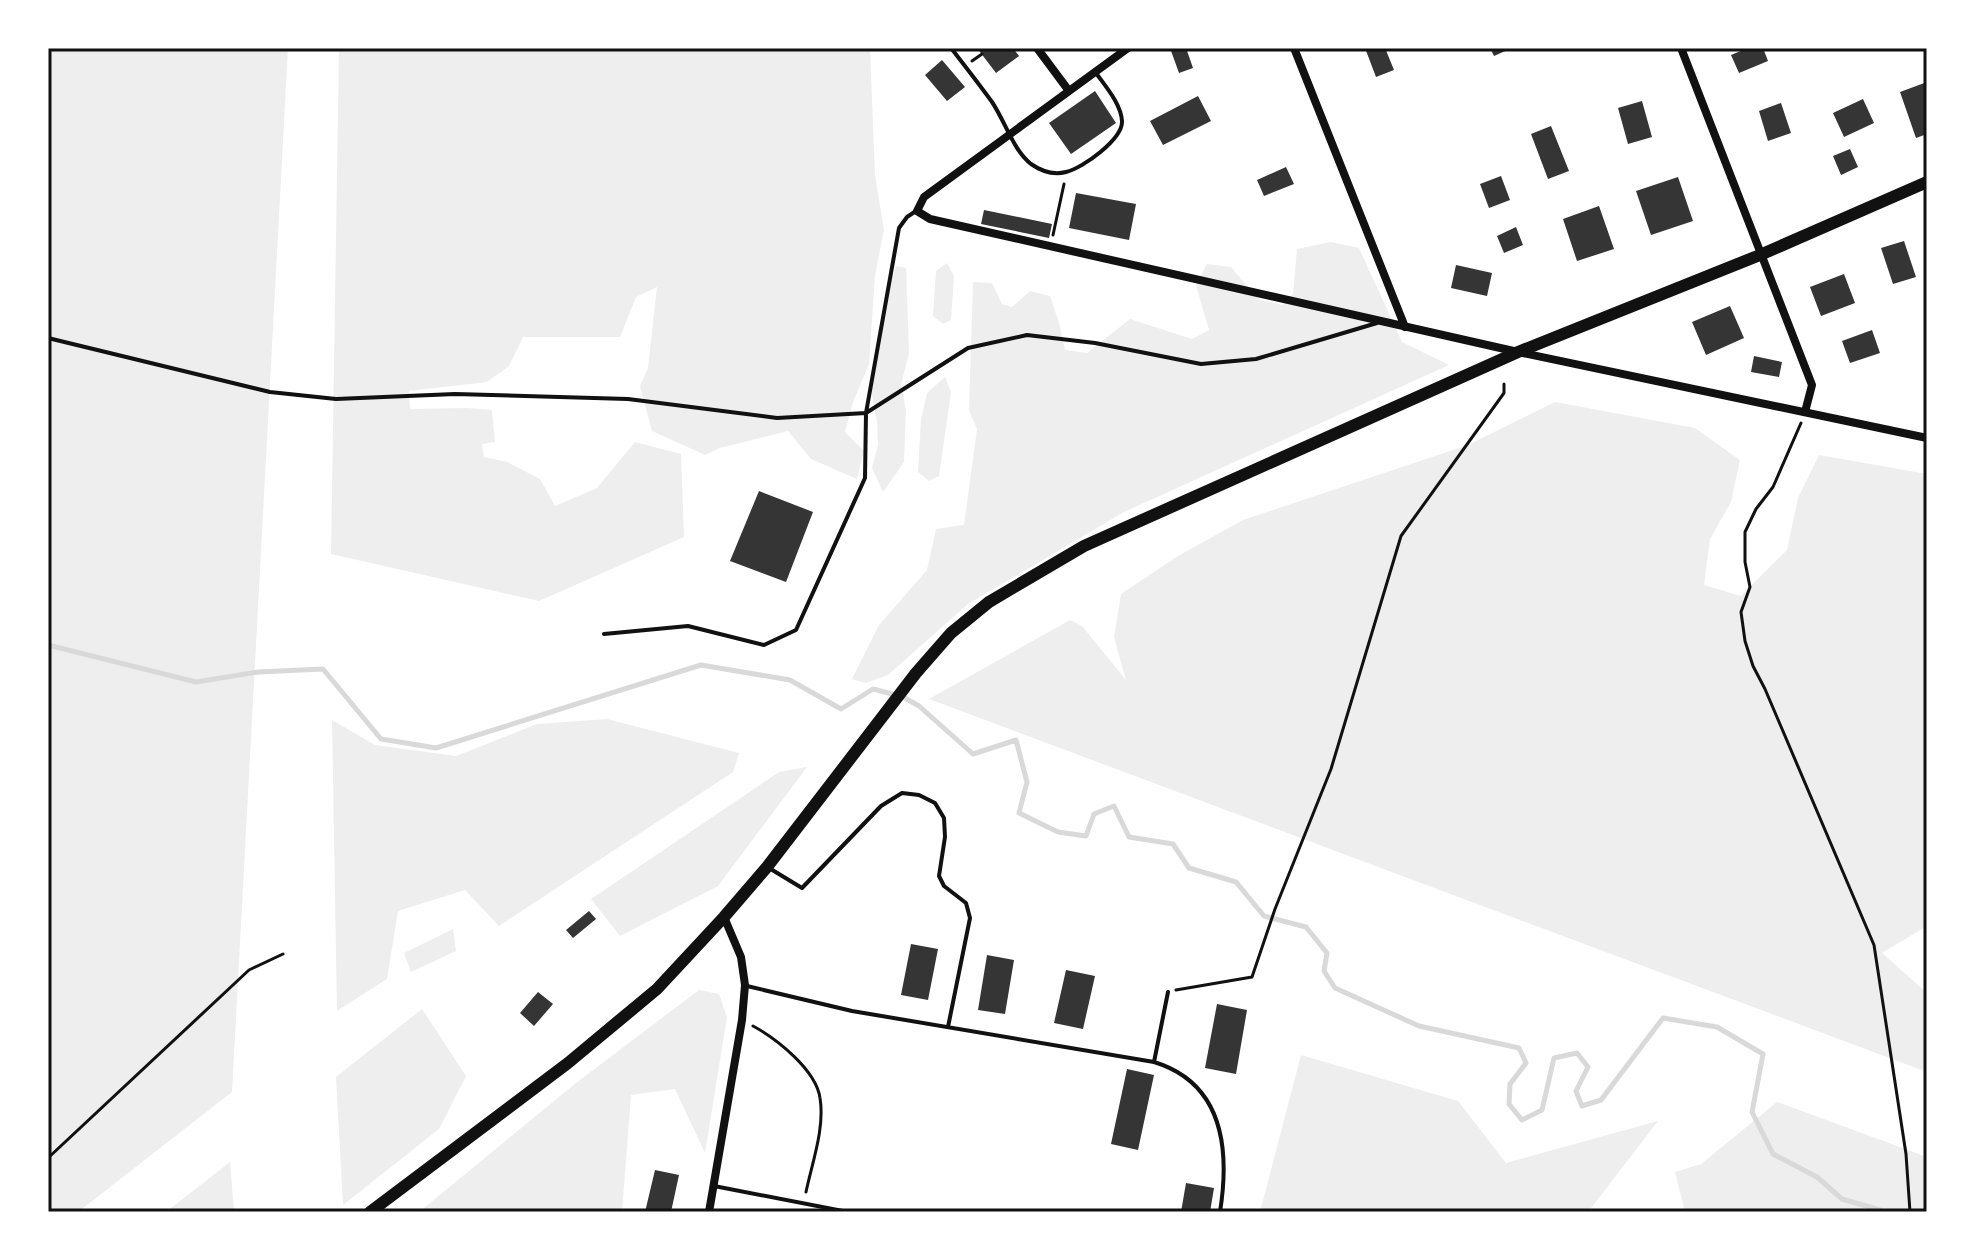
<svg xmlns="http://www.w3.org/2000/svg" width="1975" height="1260" font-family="'Source Serif 4',serif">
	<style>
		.green { fill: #eee }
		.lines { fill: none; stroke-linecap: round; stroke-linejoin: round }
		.stream { stroke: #d9d9d9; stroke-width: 5 }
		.building { fill: #353535 }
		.path { stroke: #111; stroke-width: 3 }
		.service { stroke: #111; stroke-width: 4 }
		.minor { stroke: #111; stroke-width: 8 }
		.secondary { stroke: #111; stroke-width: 12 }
		.neatline { fill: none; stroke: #111; stroke-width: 3 }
	</style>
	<rect width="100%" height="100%" fill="#fff"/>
	<path class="green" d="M48,48H288L232,1092L78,1212H48Z
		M339,48H870L875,175L884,230L875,275L869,364L853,402L845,432L864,451L857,479L811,459L788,431L720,448L705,455L652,431L640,386L648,368L657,287L636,297L620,337H523L509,366L487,382L409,391L410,409L467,408L492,410L495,442L482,444L484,457L507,462L540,479L555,506L597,488L635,442L681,454L684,537L539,601L331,554Z
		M1331,242L1359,248L1402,342L1449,365L1124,512L968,604L888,675L866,683L852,679L879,625L927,570L936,529L964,525L977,429L969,410L973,282L992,283L1002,304L1012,307L1030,291L1050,296L1059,323L1065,350L1087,353L1130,319L1192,339L1209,330L1196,285L1207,264L1231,267L1258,299L1282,305L1293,294L1297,249Z
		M947,263L954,276L951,320L943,324L933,316L936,271Z
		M896,266L906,268L909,353L901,385L906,410L904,462L883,492L872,468L878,445L877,421L871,390L878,330Z
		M945,377L951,392L939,476L929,481L918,472L921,420L927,393Z
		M1555,402L1695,428L1740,460L1731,502L1710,539L1704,585L1741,596L1787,550L1798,498L1819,455L1927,474V926L1882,953L1927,993V1072L929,699L1070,620L1082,626L1126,680L1114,637L1121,594L1178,556L1243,520L1468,445Z
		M607,719L739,753L733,772L499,926L465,890L398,911L387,979L337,1011L332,720L375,745L456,756L537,724Z
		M807,767L718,886L620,936L591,899L779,772Z
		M453,929L456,951L411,972L404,953Z
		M699,990L719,994L727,1017L705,1153L675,1089L631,1095L622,1212H419L576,1083Z
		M422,1009L466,1076L439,1129L343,1205L336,1077Z
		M1301,1055L1458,1101L1506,1163L1658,1121L1588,1212H1260Z
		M1777,1102L1927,1157V1206L1916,1212H1685L1675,1172L1701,1164Z
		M230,1162L234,1212H166Z"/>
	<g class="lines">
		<path class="stream" d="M48,645L196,682L258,672L323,669L381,739L436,748L701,665L790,680L841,709L873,689L903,697L919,706L973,754L1016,740L1027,782L1019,813L1058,832L1086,836L1094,814L1114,806L1129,837L1173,844L1189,868L1236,882L1264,916L1306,927L1327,953L1324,971L1335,988L1419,1026L1519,1048L1526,1063L1510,1084L1509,1104L1522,1120L1542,1110L1554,1058L1577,1053L1588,1067L1576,1091L1582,1106L1601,1100L1663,1018L1717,1027L1763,1054L1752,1112L1773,1154L1817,1177L1842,1199L1880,1210L1879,1212"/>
	</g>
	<path class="building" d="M977,48H1013L1019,56L996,73Z
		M1170,48H1186L1193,68L1179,73Z
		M1365,48H1385L1394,70L1376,77Z
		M1490,48H1512L1494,56Z
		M1748,48H1763L1768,61L1739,73L1731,55Z
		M942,60L965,87L947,101L925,75Z
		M1927,82V134L1916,138L1900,92Z
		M1095,91L1116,123L1071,154L1049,123Z
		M1198,96L1211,121L1163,145L1150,121Z
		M1863,99L1874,123L1844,137L1833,113Z
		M1642,101L1652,137L1628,144L1618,108Z
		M1781,103L1791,133L1768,141L1759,111Z
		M1551,126L1569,171L1548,179L1531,134Z
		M1850,149L1858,167L1841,175L1833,156Z
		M1286,167L1294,184L1264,196L1257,180Z
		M1501,176L1510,200L1489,208L1480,184Z
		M1678,177L1693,221L1651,235L1636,191Z
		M1076,193L1136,204L1129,240L1069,228Z
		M1599,206L1614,249L1577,261L1563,219Z
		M984,210L1052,224L1049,238L981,224Z
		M1516,227L1523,245L1504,253L1497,236Z
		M1904,241L1916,277L1893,284L1881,248Z
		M1456,265L1492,273L1487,296L1451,288Z
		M1844,274L1855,303L1821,316L1810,287Z
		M1730,306L1744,338L1706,355L1692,322Z
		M1872,330L1880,353L1850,363L1842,341Z
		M1754,356L1782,362L1779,377L1751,372Z
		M759,491L813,512L786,582L730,561Z
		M589,911L596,919L573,938L566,930Z
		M911,944L938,949L928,1000L901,995Z
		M987,955L1014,960L1005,1014L978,1010Z
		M1066,970L1095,976L1083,1029L1054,1023Z
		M538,992L553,1004L534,1026L520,1013Z
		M1217,1004L1247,1010L1236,1074L1205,1068Z
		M1127,1069L1154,1075L1138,1150L1111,1144Z
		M655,1170L679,1175L671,1212H645Z
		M1186,1183L1214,1188L1210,1212H1181Z"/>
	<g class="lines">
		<path class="path" d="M972,61L982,54
			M1053,235L1064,184
			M1801,423L1773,487L1756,509L1745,532V562L1750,587L1741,612L1745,641L1753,666L1765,689L1874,945L1906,1154L1910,1212
			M1176,990L1252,977L1275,909L1331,769L1401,536L1504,393V384
			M753,1026C777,1039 816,1070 820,1098C825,1128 812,1163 806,1192
			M48,1158L249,970L283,954"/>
		<path class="service" d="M951,48C965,66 979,84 992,102C1005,121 1013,150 1031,164C1041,171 1054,175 1066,172C1083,168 1123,139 1122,121C1121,104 1106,87 1096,73
			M48,338L270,392L336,399L455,394L628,399L777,418L866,413L968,348L1027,335L1095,343L1201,364L1256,359L1377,323
			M604,634L688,626L764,645L796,630L865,478L866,413L899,228L907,217L916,211
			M769,868L802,888L881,806L902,793L919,795L935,803L944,818L945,837L939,876L944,886L966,903L970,918L948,1027
			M747,986L852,1011L1154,1062C1223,1083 1230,1149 1220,1212
			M1154,1062L1168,992
			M714,1186L848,1212"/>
		<path class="minor" d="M1037,48L1069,91
			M1128,48L924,197L917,211L930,219L1518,352L1927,438
			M1294,48L1405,327
			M1681,48L1812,385L1805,412
			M709,1212L742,1020L745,985L741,957L724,917"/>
		<path class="secondary" d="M370,1212L568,1063L657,989L724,917L767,867L916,673L951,633L989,602L1084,546L1518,352L1760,255L1927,182"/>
	</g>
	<rect width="1975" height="1260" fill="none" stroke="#ffffff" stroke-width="100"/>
	<rect x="50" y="50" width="1875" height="1160" class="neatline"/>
</svg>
